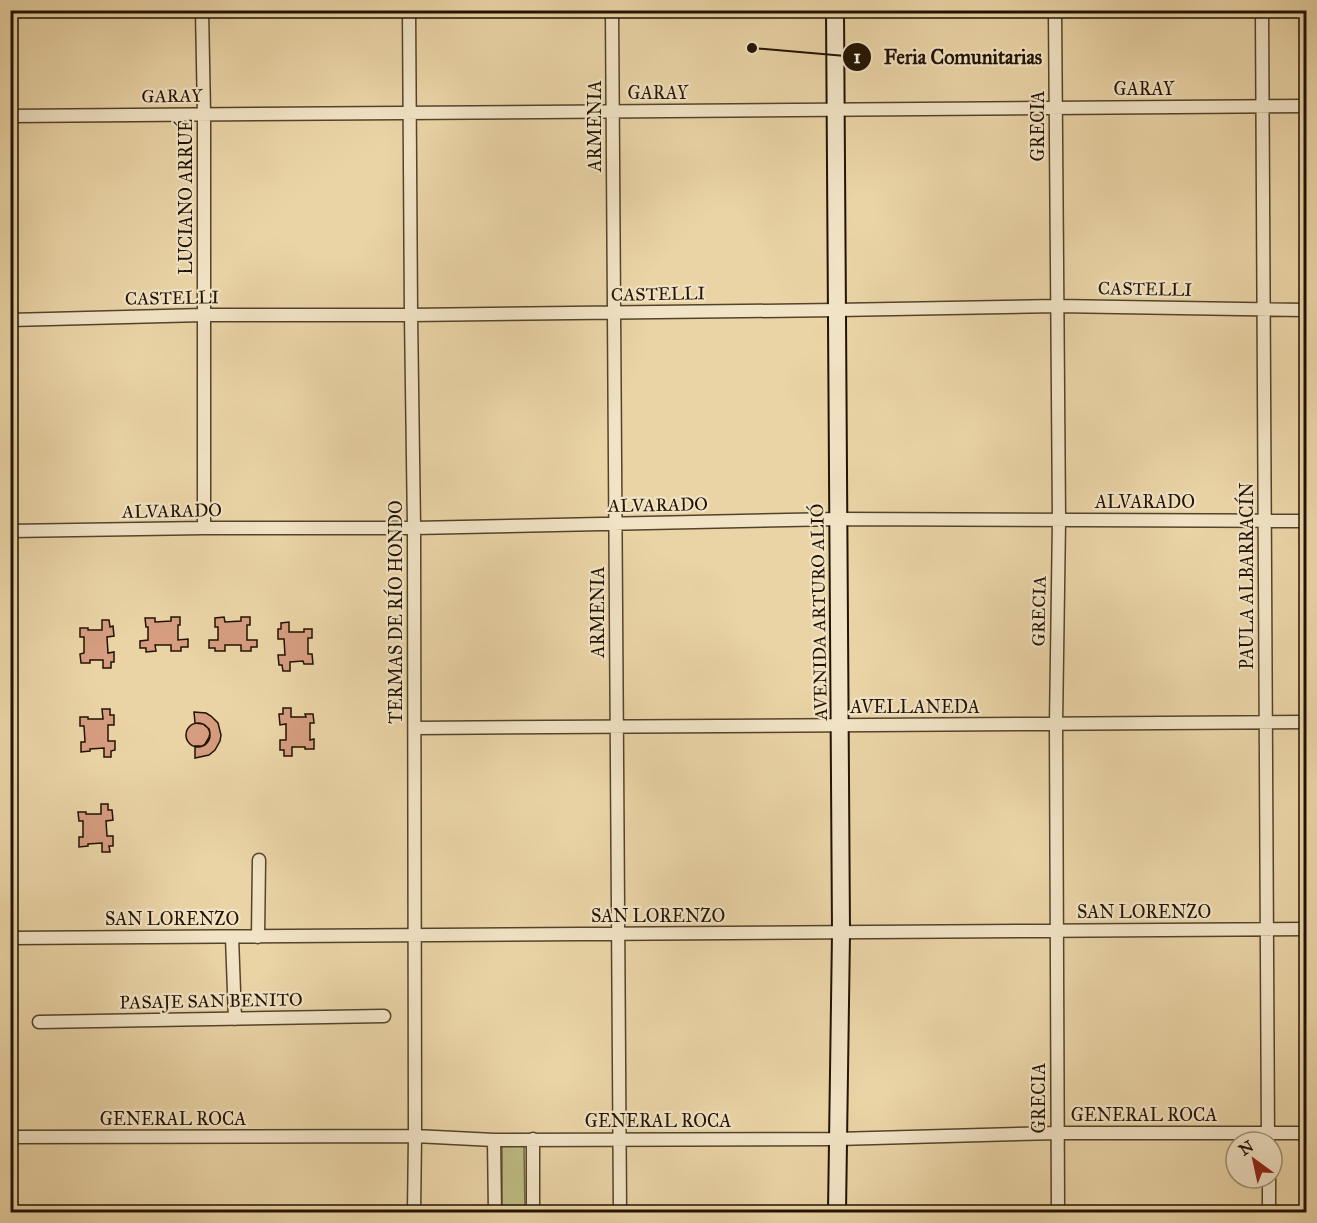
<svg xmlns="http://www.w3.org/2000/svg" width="1317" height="1223" font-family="'IM FELL Great Primer',serif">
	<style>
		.green { fill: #bdbb82; stroke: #706742; stroke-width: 1.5 }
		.building { fill: #d69d80; stroke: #221302; stroke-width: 1.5 }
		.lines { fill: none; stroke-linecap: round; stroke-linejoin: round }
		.street-casing { stroke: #54432b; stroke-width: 15 }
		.secondary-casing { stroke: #221302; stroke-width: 20 }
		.street { stroke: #f1e3c5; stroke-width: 12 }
		.secondary { stroke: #f1e3c5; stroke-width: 16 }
		.labels { text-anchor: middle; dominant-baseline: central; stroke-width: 4.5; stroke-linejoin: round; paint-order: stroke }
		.street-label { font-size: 18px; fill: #221302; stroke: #f1e3c5 }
		.leader { fill: none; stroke: #221302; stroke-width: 2 }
		.callout-dot { fill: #221302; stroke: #f1e3c5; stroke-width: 2 }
		.mark-label { font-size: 18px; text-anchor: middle; font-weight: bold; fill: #fff }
		.callout-label { font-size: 20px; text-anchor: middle; font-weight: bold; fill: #221302; stroke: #f1e3c5; stroke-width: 4.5; stroke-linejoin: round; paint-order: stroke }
	</style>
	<rect width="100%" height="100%" fill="#ead4a6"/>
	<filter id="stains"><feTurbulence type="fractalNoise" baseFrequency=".00333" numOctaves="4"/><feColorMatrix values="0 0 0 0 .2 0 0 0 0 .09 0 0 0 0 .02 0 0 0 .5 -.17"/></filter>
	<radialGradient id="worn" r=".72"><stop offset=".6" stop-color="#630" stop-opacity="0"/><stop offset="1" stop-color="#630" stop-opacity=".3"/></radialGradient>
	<path class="green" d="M524,1145L525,1212H502V1146Z"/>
	<path class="building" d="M171,617H180V625H178V640L188,639V647H181V651H171V645H155L156,651L146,652V648H140V641L148,640V627H146L145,618H155V622L171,621Z
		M224,617L225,622L241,621V617H250V625H247V640H257V647H251V651H241V645H225V651H215V648H209V640H218V627H215V618Z
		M102,620H109L110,627L113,626L114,636L107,637L108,653L114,652V662H111V668H103V660H90V663H81L80,654L84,653V637H80V628H88V630H102Z
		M289,622V632H304V629H312V638H308V654H312L313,664H304L303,661L290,662V671H283L282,665H279L278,655H285L284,639H278V629H281V623Z
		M283,708H291V717H306L305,714H313L314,723H310V740L314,739V749H305V747H292V756H284V750H280V740H286V724L280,725L279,714H283Z
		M102,709H110V715H114V725H108V741H115V750L111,751V757H104V748L90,749V751L81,752V742H85L84,726H80V717H88V719H103Z
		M194,712L206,713L211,716L218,723L221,735L220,741L215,750L209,755L195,758V746H202L205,744L209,737L210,733L209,729L203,724L195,723Z
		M186 735a12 12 0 1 1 24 0a12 12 0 1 1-24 0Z
		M101,804H108V810H112L113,820L106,821L107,836H113V846H109L110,852H102V843L88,844V846L79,847V837H83V821H79L78,812H86V814H101Z"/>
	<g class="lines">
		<g class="street-casing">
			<path id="street" d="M202,10L204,114V528
				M409,10L411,315L414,528L415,1136L414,1212
				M612,10L620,1212
				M1055,10L1059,520L1056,724L1058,1212
				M1262,10L1268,1142
				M10,116L1306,106
				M10,320L203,315H411L837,310L1057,306L1306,310
				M10,531L204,528H414L838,519L1306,521
				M415,728L1306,722
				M232,937L235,1019
				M258,937L259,860
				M10,938L1306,929
				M39,1022L384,1016
				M10,1137L415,1136L494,1140L837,1139L1057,1133H1306
				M533,1139V1212
				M494,1140L495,1212
				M1269,1178V1212"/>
		</g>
		<g class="secondary-casing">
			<path id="secondary" d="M835,10L841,933L837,1212"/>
		</g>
		<use href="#street" class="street"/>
		<use href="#secondary" class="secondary"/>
	</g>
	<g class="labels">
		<g class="street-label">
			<text x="1144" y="89">GARAY</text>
			<text x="658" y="93">GARAY</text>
			<text transform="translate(172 96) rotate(-1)">GARAY</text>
			<text transform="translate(595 126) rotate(-90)">ARMENIA</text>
			<text transform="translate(1038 126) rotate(-90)">GRECIA</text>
			<text transform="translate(186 197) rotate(-90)">LUCIANO ARRUÉ</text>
			<text transform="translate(1145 289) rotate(1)">CASTELLI</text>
			<text transform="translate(658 294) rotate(-1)">CASTELLI</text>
			<text transform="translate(172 298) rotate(-1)">CASTELLI</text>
			<text x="1145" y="502">ALVARADO</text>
			<text transform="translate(658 505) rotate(-1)">ALVARADO</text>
			<text transform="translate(172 511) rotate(-1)">ALVARADO</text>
			<text transform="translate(1247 576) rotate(-90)">PAULA ALBARRACÍN</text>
			<text transform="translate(1039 611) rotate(-89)">GRECIA</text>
			<text transform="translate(396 612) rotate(-90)">TERMAS DE RÍO HONDO</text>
			<text transform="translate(598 612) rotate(-90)">ARMENIA</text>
			<text transform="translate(819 612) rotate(-91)">AVENIDA ARTURO ALIÓ</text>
			<text x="915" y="707">AVELLANEDA</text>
			<text x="1144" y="912">SAN LORENZO</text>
			<text x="658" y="916">SAN LORENZO</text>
			<text x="172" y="919">SAN LORENZO</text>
			<text transform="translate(211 1001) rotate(-1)">PASAJE SAN BENITO</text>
			<text transform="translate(1039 1098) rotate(-90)">GRECIA</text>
			<text x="1144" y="1115">GENERAL ROCA</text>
			<text x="173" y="1119">GENERAL ROCA</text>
			<text x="658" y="1121">GENERAL ROCA</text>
		</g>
	</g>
	<path class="leader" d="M752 48L857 57"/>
	<g class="callout-dot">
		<circle cx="752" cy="48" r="6"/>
		<circle cx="857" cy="57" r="15"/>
	</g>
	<g class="mark-label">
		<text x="857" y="63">1</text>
	</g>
	<g class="callout-label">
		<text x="963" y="64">Feria Comunitarias</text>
	</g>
	<rect width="1317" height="1223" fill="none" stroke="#ead4a6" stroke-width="36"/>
	<rect x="12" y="12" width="1293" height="1199" fill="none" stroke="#221302" stroke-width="3"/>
	<rect x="18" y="18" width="1281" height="1187" fill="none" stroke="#221302" stroke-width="1.5"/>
	<g transform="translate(1254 1160) rotate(327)"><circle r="28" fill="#f1e3c5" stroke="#9e9077" stroke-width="1.5"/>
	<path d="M0-4.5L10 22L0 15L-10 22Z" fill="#8f2418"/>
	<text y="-9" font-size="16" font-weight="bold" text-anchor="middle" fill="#221302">N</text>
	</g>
	<rect width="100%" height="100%" filter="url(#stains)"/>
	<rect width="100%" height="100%" fill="url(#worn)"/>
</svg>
